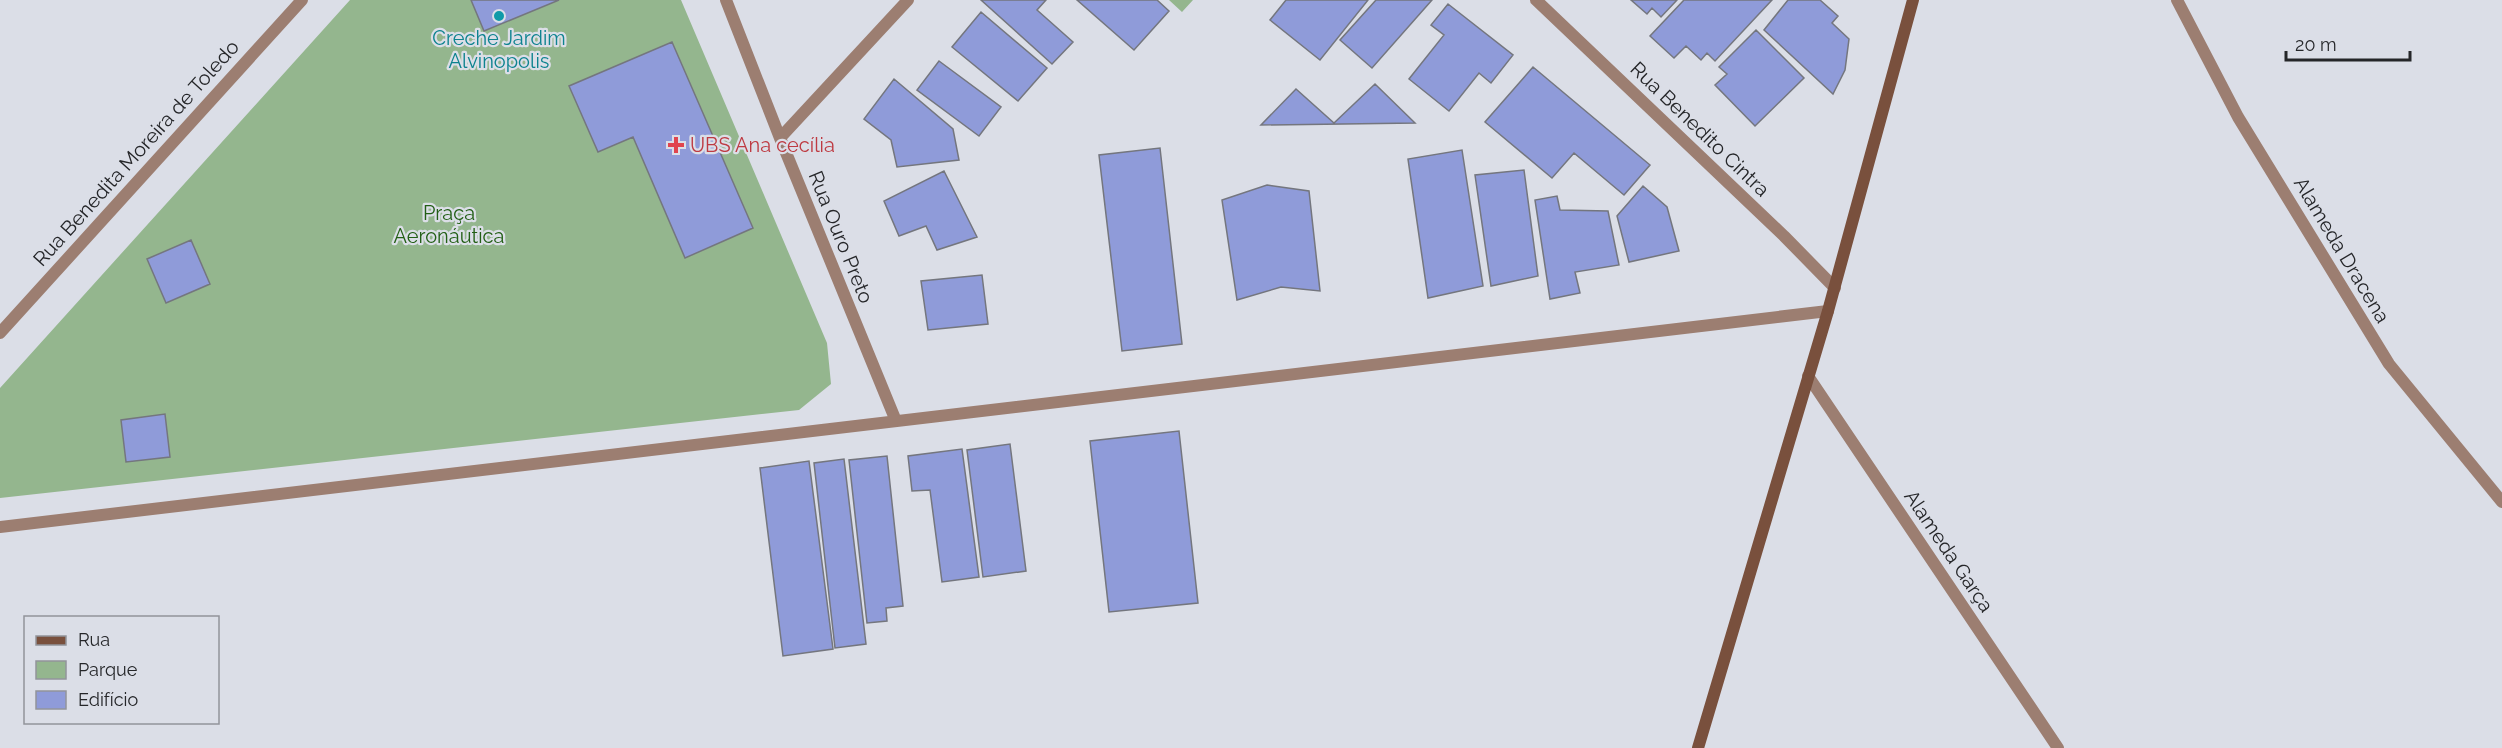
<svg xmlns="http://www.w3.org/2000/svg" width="2502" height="748" font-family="Raleway,sans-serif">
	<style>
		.green { fill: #94b68e }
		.building { fill: #8f9bd9; stroke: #74767e; stroke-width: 1.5 }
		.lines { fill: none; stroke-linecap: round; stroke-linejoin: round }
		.street { stroke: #9c7e71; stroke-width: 12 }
		.secondary { stroke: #79503d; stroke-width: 12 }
		.culture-dot { fill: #0f9aa8; stroke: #dbdee7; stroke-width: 2 }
		.health-dot { fill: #e0444e; stroke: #dbdee7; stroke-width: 2 }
		.labels { text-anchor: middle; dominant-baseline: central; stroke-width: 4.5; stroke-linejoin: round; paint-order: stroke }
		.culture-label { font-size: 20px; fill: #0d838f; stroke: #dbdee7 }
		.street-label { font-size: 20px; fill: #252629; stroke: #dbdee7 }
		.health-label { font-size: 20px; fill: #be3a42; stroke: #dbdee7; text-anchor: start }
		.park-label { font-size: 20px; fill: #225f15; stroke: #dbdee7 }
	</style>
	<rect width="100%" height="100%" fill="#dbdee7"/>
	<path class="green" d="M350,0H681L827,343L831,384L799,410L0,498V388Z
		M1169,0H1193L1182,12Z"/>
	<path class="building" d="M471,0H559L484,31Z
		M981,0H1046L1037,10L1073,42L1052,64Z
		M1077,0H1157L1169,11L1134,50Z
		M1286,0H1368L1320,60L1270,20Z
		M1376,0H1432L1372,68L1340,40Z
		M1631,0H1677L1661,17L1652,8L1647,14Z
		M1684,0H1772L1715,61L1707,53L1701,60L1686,46L1674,58L1650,36Z
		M1788,0H1820L1838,16L1832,23L1849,39L1845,70L1833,94L1764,30Z
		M1448,4L1513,55L1491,83L1479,73L1449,111L1409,79L1444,35L1431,25Z
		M981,12L1047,68L1018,101L952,47Z
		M1756,30L1804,78L1755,126L1715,85L1727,74L1719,67Z
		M672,42L753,228L685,258L633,137L598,152L569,86Z
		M939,61L1001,107L979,136L917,90Z
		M1533,67L1650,165L1624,195L1574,153L1552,178L1485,122Z
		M894,79L953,129L959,160L897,167L891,140L864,119Z
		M1375,84L1415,123L1261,125L1296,89L1334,123Z
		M1160,148L1182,344L1122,351L1099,155Z
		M1462,150L1483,286L1428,298L1408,159Z
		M1524,170L1538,276L1491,286L1475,175Z
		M944,171L977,237L937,250L926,226L899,236L884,201Z
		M1267,185L1309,191L1320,291L1281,287L1237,300L1222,200Z
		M1643,186L1667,207L1679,251L1629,262L1617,216Z
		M1557,196L1560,210L1608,211L1619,265L1575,272L1580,293L1550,299L1535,200Z
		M191,240L210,284L166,303L147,259Z
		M982,275L988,324L928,330L921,281Z
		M165,414L170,457L126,462L121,420Z
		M1179,431L1198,603L1109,612L1090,441Z
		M1010,444L1026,571L983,577L967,450Z
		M962,449L979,577L942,582L930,490L912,491L908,456Z
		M887,456L903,606L886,608L887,621L867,623L849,460Z
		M844,459L866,644L835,648L814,463Z
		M809,461L833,649L783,656L760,468Z"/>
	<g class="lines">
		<path class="street" d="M726,0L780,138L896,421
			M1536,0L1784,236L1835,288
			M2177,0L2238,117L2389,364L2502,502
			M780,138L908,0
			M0,333L302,0
			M1808,376L2058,748
			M0,527L1828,311"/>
		<path class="secondary" d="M1698,748L1828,311L1913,0"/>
	</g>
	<circle class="culture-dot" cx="499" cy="16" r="6"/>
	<path class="health-dot" d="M673 136h6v6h6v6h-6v6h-6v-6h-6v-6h6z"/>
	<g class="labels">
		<g class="culture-label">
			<text x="499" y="38">Creche Jardim<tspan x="499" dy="23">Alvinopolis</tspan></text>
		</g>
		<g class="street-label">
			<text transform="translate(1700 129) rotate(44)">Rua Benedito Cintra</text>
			<text transform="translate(136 153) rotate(-48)">Rua Benedita Moreira de Toledo</text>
			<text transform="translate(841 237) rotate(68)">Rua Ouro Preto</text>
			<text transform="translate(2342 250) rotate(59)">Alameda Dracena</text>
			<text transform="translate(1949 551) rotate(56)">Alameda Garça</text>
		</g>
		<g class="health-label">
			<text x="690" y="145">UBS Ana cecília</text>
		</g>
		<g class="park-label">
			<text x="449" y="213">Praça<tspan x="449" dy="23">Aeronáutica</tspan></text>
		</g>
	</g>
	<rect x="24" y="616" width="195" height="108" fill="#dbdee7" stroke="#92949b" stroke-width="1.5"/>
	<rect x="36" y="636" width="30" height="9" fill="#79503d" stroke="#92949b" stroke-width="1.5"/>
	<text x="78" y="646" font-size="18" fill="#252629">Rua</text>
	<rect x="36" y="661" width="30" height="18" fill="#94b68e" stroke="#92949b" stroke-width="1.5"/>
	<text x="78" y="676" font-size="18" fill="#252629">Parque</text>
	<rect x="36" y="691" width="30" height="18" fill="#8f9bd9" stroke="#92949b" stroke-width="1.5"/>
	<text x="78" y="706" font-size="18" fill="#252629">Edifício</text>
	<path d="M2286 51v9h124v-9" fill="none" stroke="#252629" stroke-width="3"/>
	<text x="2295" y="51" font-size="18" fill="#252629" stroke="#dbdee7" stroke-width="4.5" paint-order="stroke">20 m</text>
</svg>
